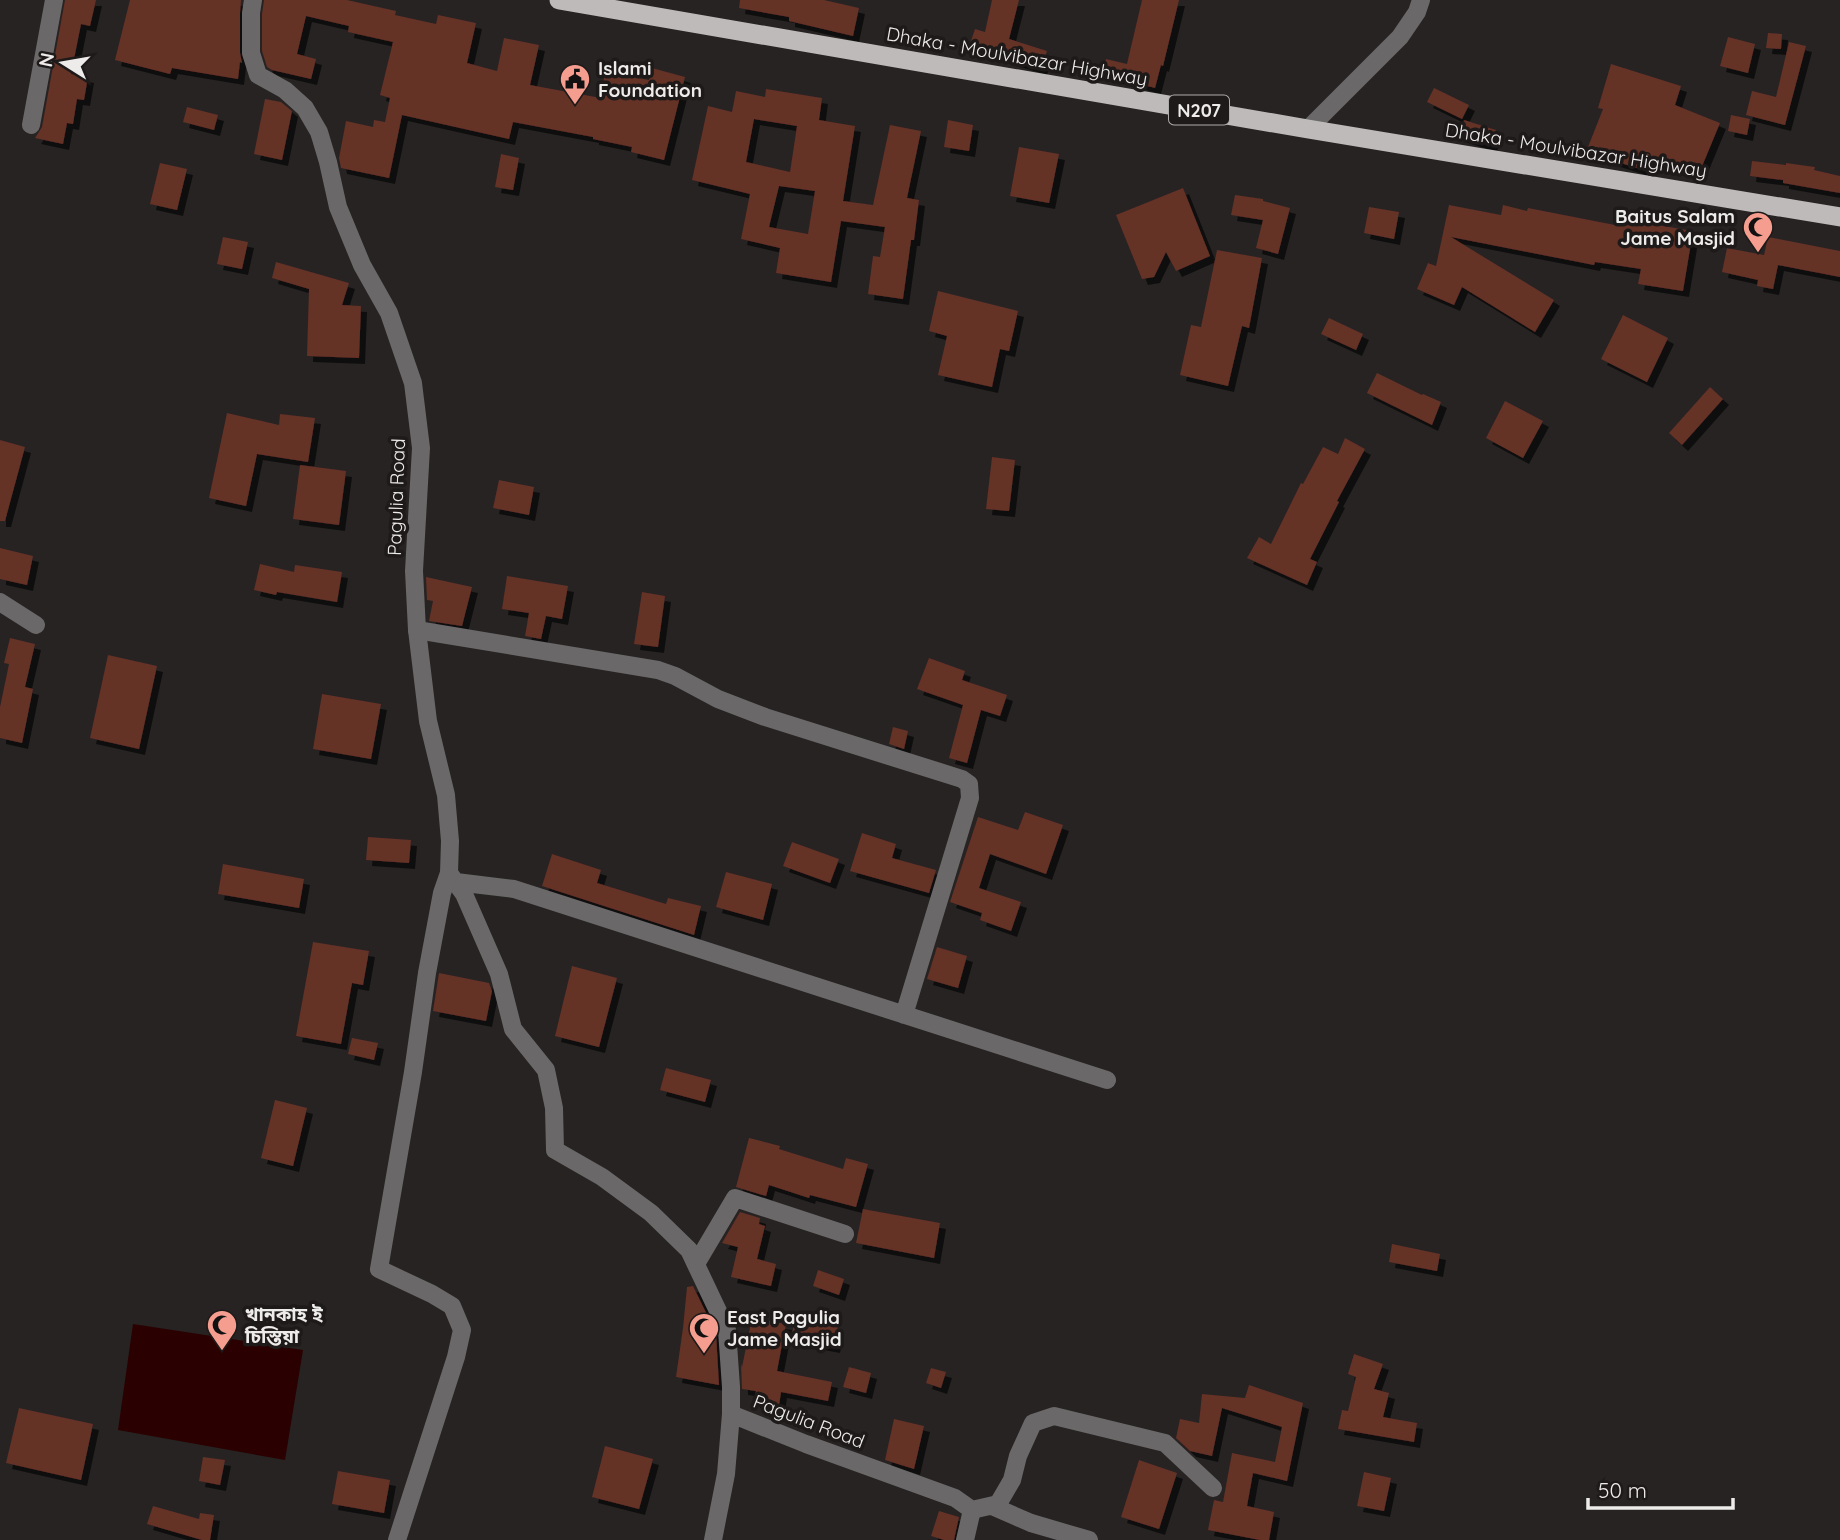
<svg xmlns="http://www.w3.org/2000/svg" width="1840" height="1540" font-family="Quicksand,'Noto Sans Bengali',sans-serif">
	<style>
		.water { fill: #2b0000 }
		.building { fill: #653028; fill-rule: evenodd; filter: url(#shadow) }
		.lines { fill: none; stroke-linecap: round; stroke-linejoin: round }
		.minor { stroke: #6a6868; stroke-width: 18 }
		.tertiary { stroke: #6a6868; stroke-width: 18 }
		.trunk { stroke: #bebaba; stroke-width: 19 }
		.labels { text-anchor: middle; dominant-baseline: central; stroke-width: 7; stroke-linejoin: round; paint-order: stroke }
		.shield { fill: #1d1a19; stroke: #afacac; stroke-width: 2 }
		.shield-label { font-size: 18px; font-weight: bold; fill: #eeebeb }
		.street-label { font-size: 19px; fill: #eeebeb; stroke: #1d1a19 }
		.poi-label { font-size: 19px; font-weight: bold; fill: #eeebeb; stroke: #1d1a19; text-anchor: start }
	</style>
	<defs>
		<filter id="shadow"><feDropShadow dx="6" dy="6" stdDeviation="0" flood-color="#0009"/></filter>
	</defs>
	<rect width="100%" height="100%" fill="#262322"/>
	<path class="water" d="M133,1324L303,1350L285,1460L118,1430Z"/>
	<path class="building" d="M65,0H96L90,26L81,24L71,74L88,77L84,100L77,99L73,124L67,123L63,144L35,138L42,127Z
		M130,0H241L240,13V53L242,63L240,62L238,79L172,68L170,74L115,60Z
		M264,0H347L396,11L395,15L436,24L438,15L476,23L467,63L497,71L504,38L539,45L530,85L601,98L605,72L649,80L652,68L685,77L664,160L631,152L632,147L593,139V137L513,122L509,139L402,115L389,178L341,168L339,158L346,121L373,127L374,120L385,122L390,98L380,95L393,42L348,32L349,26L306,16L297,54L316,59L311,79L272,70L267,67L262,51V14Z
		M740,0H824L859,8L853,36L789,21V17L739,8Z
		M992,0H1019L1009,39L1047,51L1041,69L969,47L975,29L985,32Z
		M1142,0H1179L1163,66L1161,65L1155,88L1102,74L1106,59L1127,64Z
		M1768,33L1782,34L1781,49L1766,48Z
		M1728,37L1755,44L1748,73L1720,66Z
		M1789,42L1806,46L1785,125L1746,115L1752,91L1776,97Z
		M1611,64L1681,86L1675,105L1720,123L1698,176L1647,160L1643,170L1586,152L1603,109L1598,108Z
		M1434,88L1469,105L1462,119L1427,102Z
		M766,89L822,98L819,120L855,126L843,201L873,205L890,125L921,131L907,198L919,200L914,240H911L903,299L868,294L873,256L880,257L885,227L841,221L831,282L776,273L780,248L741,239L750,194L692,180L708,106L732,112L736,91L765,97ZM754,119L797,126L790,172L746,162ZM779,186L815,191L808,234L769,227Z
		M265,99L281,102L292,111L282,160L254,154Z
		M187,107L218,115L214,130L183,122Z
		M1731,115L1750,119L1747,135L1728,131Z
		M948,120L973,125L969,151L944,147Z
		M1464,120L1496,130L1491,146L1459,136Z
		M1019,147L1059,154L1049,203L1010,196Z
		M501,154L519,158L513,190L495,187Z
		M1752,161L1786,165V163L1815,167L1814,170L1840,176V193L1783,183V180L1750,176Z
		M160,163L187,169L177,210L150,204Z
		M1183,188L1210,256L1176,271L1166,252L1154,277L1142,279L1116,215Z
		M1235,195L1263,199V201L1290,208L1278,254L1256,248L1263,220L1231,215Z
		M1449,205L1501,215L1503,205L1527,211L1528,208L1615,225L1616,218L1693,231L1683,291L1638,284L1641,269L1595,262L1594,265L1451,237L1554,300L1535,332L1462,287L1454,305L1417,289L1428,263L1436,266Z
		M1369,207L1399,212L1394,239L1364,233Z
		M223,237L248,242L242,269L217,264Z
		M1768,237L1840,251V277L1778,265L1773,289L1757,286L1758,280L1722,272L1727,248L1764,255Z
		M1217,250L1262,258L1249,328L1242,326L1228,386L1180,375L1191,325L1201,327Z
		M276,262L349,283L342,305L361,306L359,358L307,356L309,289L272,278Z
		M938,291L1018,311L1009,351L1000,349L992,387L938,375L947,336L929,331Z
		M1623,315L1668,338L1647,382L1601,359Z
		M1329,318L1363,334L1356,350L1321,334Z
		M1377,373L1422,395L1423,394L1441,402L1432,425L1367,393Z
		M1710,387L1723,399L1682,445L1669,433Z
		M1505,401L1543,421L1523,458L1486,438Z
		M227,413L279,425L280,414L315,418L308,462L257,454L246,506L209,498Z
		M1345,438L1365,449L1337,501L1339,502L1310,559L1317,562L1307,585L1247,558L1259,537L1271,544L1301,483L1303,484L1323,447L1338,454Z
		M0,440L25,447L5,521H0Z
		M992,457L1015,460L1009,511L986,509Z
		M300,465L346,471L339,525L293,519Z
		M499,480L534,487L529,515L493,508Z
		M0,548L33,556L27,585L0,579Z
		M260,564L294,572L295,565L342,572L337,602L277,592L276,595L254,590Z
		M507,576L568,586L562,619L546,616L541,639L525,636L529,613L502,609Z
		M426,577L472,587L462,626L429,621L433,601L427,600Z
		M642,592L665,596L658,647L634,644Z
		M10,638L35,644L25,687L33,689L22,743L0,738V707L9,664L4,663Z
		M108,655L157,666L139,749L90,738Z
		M929,658L965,671L962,680L1007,695L1000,716L981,710L967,763L949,758L963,705L917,689Z
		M322,694L381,704L371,759L313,749Z
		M893,727L908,731L904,749L889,744Z
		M1025,812L1063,825L1046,874L990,854L979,888L1021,902L1011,931L980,920L982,913L950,902L978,817L1018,830Z
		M862,833L896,844L892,858L936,870L929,893L850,871Z
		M368,837L411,840L409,863L366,860Z
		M792,842L839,859L830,883L783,866Z
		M552,854L601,870L597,883L666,904L668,898L701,906L694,935L542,886Z
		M223,864L304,879L299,908L218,894Z
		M726,872L772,884L763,920L716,907Z
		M313,942L369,951L363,985L352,983L341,1044L296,1036Z
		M937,947L967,956L958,988L927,979Z
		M572,966L617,978L599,1047L555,1036Z
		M439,973L489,983L492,991L486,1021L433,1011Z
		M352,1038L378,1043L374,1060L348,1054Z
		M666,1068L711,1080L705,1102L660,1090Z
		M275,1100L307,1108L293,1166L261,1158Z
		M749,1138L780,1146L779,1149L843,1169L846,1158L868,1164L856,1207L810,1195L809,1198L769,1185L766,1196L736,1187Z
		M863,1209L940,1223L934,1258L856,1243Z
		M740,1212L760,1218L759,1224L765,1226L757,1259L776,1264L771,1286L731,1277L738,1247L722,1243Z
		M1392,1244L1440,1254L1437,1271L1389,1262Z
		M818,1270L844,1279L839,1295L813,1286Z
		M693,1286L716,1333L719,1385L676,1377L683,1328L687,1287Z
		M752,1318L786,1324L777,1371L832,1382L828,1401L781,1392L779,1406L754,1402L756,1391L742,1389L741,1364L742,1367Z
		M795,1319L838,1327L834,1347L791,1339Z
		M1354,1354L1383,1364L1374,1389L1389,1393L1383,1417L1417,1423L1414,1442L1338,1429L1342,1410L1348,1411L1356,1377L1348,1374Z
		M849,1367L871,1373L866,1393L843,1387Z
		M931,1368L946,1372L941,1388L926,1383Z
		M1249,1385L1303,1403L1287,1481L1253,1473L1247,1506L1274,1512L1269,1540H1260L1208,1530L1214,1500L1223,1502L1232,1453L1275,1462L1282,1427L1222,1408L1212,1456L1190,1451L1176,1438L1180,1419L1199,1423L1202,1394L1245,1398Z
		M19,1408L93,1424L81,1480L6,1463Z
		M894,1419L924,1426L914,1469L885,1460Z
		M605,1446L653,1459L639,1509L592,1497Z
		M203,1457L225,1460L220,1485L199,1481Z
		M1139,1460L1177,1473L1159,1529L1121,1517Z
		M338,1471L390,1480L384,1513L332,1504Z
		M1364,1472L1391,1478L1384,1511L1357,1506Z
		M153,1506L199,1519L200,1513L214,1515L210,1540H202L147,1524Z
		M939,1511L959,1517L954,1540H944L931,1536Z"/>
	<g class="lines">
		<path class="minor" d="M31,125L54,0
			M1308,129L1400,37L1417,12L1421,0
			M0,602L36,625
			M417,630L658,670L675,676L718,699L765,717L962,779L969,784L970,798L904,1015
			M449,873L464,894L499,974L513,1029L546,1070L554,1108L555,1150L602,1177L651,1213L689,1250L727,1330L731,1387V1414L806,1444L955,1498L972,1510L965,1540
			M456,882L514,889L1107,1080
			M696,1264L735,1198L845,1234
			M992,1506L1031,1523L1089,1540
			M972,1510L998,1504L1012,1480L1018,1456L1033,1423L1054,1416L1165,1443L1213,1488
			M713,1540L726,1474L731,1414"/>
		<path class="tertiary" d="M253,0L251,13V53L258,75L285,90L305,108L319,132L328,162L338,207L362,265L389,313L413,383L421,448L414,571L417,630L428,721L446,795L450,841L449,873L442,893L427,973L413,1072L379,1269L432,1294L452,1306L462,1330L456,1357L397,1540"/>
		<path class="trunk" d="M559,0L1308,129L1840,217"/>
	</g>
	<defs>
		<g id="civic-pin" transform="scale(1.575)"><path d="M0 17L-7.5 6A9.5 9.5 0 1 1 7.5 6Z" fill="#f59d8e" stroke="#1d1a19"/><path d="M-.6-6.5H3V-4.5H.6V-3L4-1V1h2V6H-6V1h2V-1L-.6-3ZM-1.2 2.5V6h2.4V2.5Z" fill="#111"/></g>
		<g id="mosque-pin" transform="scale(1.575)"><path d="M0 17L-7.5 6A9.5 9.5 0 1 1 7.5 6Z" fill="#f59d8e" stroke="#1d1a19"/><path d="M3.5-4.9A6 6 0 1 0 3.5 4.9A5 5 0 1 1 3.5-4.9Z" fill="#111"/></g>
	</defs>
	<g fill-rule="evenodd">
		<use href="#civic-pin" x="575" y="79"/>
		<use href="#mosque-pin" x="1758" y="227"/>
		<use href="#mosque-pin" x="222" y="1325"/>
		<use href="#mosque-pin" x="704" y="1328"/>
	</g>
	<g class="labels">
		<rect class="shield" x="1169" y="95.5" width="60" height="29" rx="5"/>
		<g class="shield-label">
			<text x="1199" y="110">N207</text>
		</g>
		<g class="street-label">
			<text transform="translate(1017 56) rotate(10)">Dhaka - Moulvibazar Highway</text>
			<text transform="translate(1576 150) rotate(9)">Dhaka - Moulvibazar Highway</text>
			<text transform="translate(396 497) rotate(-88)">Pagulia Road</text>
			<text transform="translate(809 1421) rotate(21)">Pagulia Road</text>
		</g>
		<g class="poi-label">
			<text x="598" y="68">Islami<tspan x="598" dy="22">Foundation</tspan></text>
			<text x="1735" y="216" text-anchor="end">Baitus Salam<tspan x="1735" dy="22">Jame Masjid</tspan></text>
			<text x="245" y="1314">খানকাহ ই<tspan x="245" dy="22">চিস্তিয়া</tspan></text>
			<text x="727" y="1317">East Pagulia<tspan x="727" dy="22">Jame Masjid</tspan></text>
		</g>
	</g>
	<g transform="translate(63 63) rotate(281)" stroke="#1d1a19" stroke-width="5" paint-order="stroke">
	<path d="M0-5L12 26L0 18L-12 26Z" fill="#eeebeb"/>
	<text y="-10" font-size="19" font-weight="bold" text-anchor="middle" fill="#eeebeb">N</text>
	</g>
	<path d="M1588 1498v10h145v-10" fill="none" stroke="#eeebeb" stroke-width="3.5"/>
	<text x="1598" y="1498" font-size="21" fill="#eeebeb" stroke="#1d1a19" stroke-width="5" paint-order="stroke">50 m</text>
</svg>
